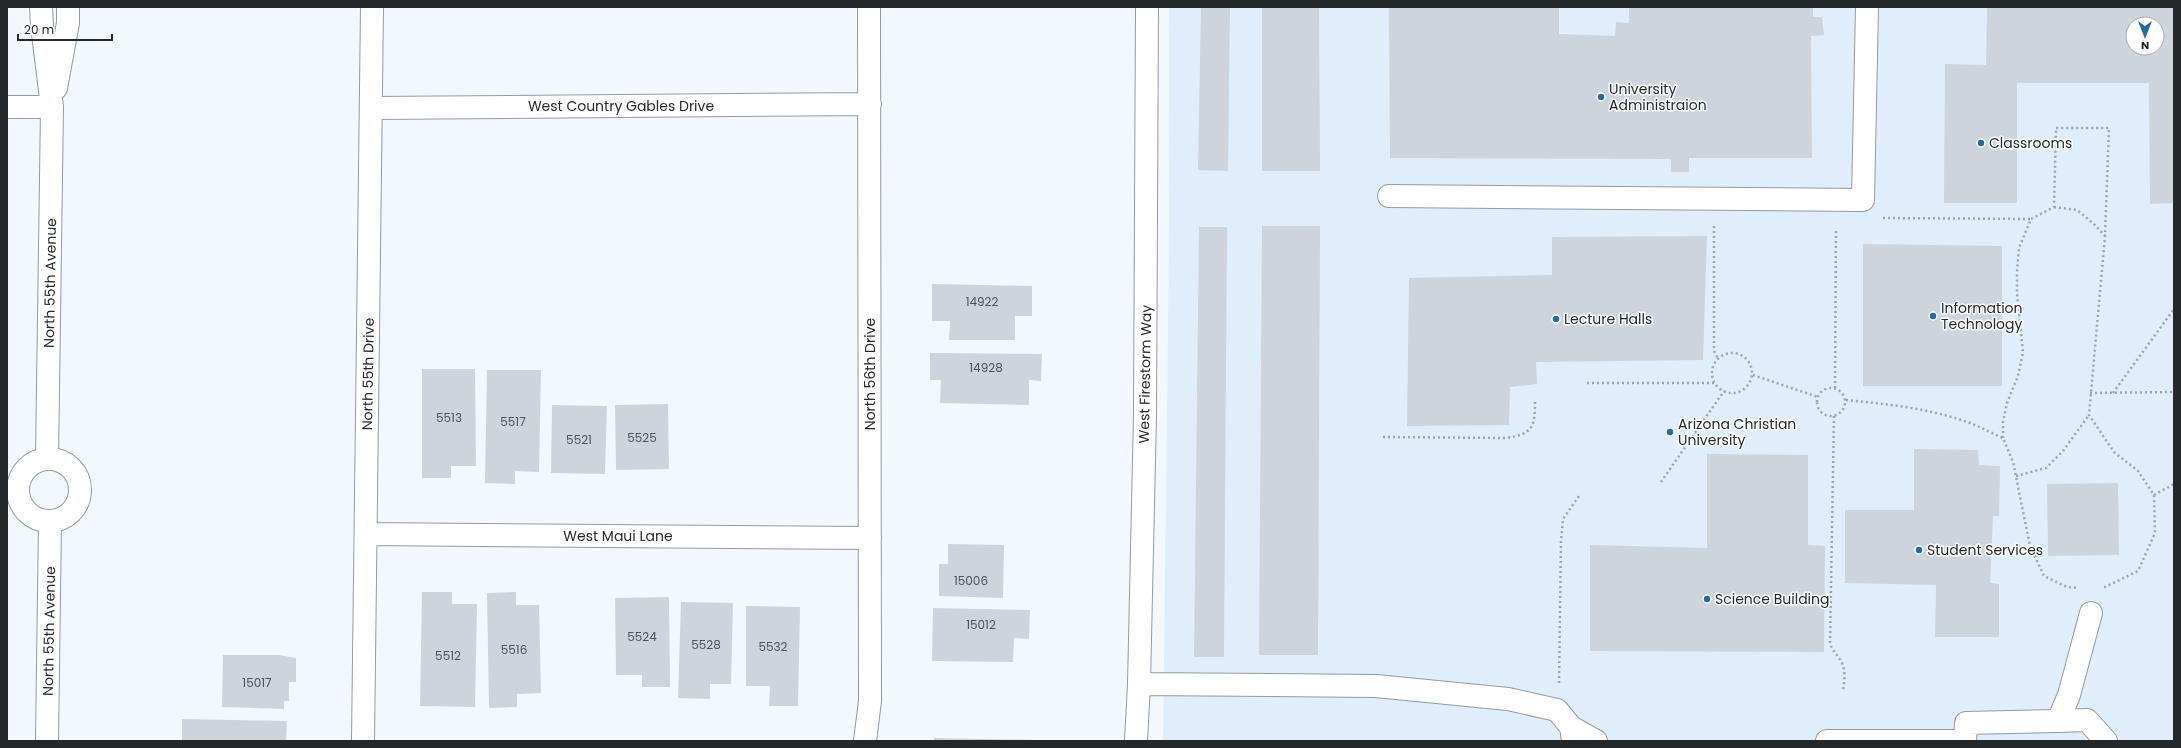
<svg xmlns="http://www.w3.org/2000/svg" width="2181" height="748" font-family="Poppins,sans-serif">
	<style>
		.built { fill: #e0eefb; fill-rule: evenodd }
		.building { fill: #cdd4db; fill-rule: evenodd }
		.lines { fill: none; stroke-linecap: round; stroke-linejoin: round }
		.minor-casing { stroke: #939aa1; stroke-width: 24 }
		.path { stroke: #9ea3a8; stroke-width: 2.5; stroke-dasharray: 2 3; stroke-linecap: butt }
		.minor { stroke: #fff; stroke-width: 22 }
		.poi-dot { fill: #236c9f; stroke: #fff; stroke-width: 1.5 }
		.labels { text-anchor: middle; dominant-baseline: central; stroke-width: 3; stroke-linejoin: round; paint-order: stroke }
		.number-label { font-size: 12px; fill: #4f5357 }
		.poi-label { font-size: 14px; fill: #25282b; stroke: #fff; text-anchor: start }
		.street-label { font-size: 14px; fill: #25282b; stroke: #fff }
	</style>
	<rect width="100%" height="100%" fill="#f2f8fe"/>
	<path class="built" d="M1169,7H2174V741H1163L1169,246ZM2133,24H2157V48H2133Z"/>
	<path class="building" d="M1201,7H1230L1228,171L1198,170Z
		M1262,7H1319L1320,171H1262Z
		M1389,7H1559V34L1615,36L1616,22L1629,23V7H1813V17H1822L1824,35L1811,36L1812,158H1689V172H1671V159L1390,158Z
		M1987,7H2174V203L2150,204L2149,83H2017V203H1944L1945,64L1986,65ZM2133,24H2157V48H2133Z
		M1262,226H1320L1318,655H1259Z
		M1199,227H1227L1224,657H1194Z
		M1707,236L1703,360L1536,362L1537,384L1510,387L1509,425L1407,426L1409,278L1552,275V237Z
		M1863,244L2002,246V386H1863Z
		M932,284L1032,286V316H1015V340H949L950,321H932Z
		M930,353L1042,354L1041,381L1029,380V405L940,403L941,380H930Z
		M422,369H475L476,466H451V478H422Z
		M487,370H541L539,472L515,471V484L485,483Z
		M668,404L669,469L616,470L615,405Z
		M552,405L607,406L605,474L551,473Z
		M1914,449L1978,450L1979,465L2000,466L1999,516H1993L1990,583L1999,584V637H1935L1936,585L1845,583V510H1914Z
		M1707,454L1808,455V545L1825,546L1824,652L1590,651V545L1707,548Z
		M2118,483L2119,555L2048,556L2047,484Z
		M948,544L1004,545L1003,598L939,596V564H948Z
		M422,592H452V604H477L475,707L420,706Z
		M516,592V605H539L541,693L517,694V707L489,708L487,593Z
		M669,597L670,687H642V675H616L615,598Z
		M681,602L733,603L731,684H710V699L678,698Z
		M746,606L800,607L798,706H769L770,686H746Z
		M933,608L1030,610L1029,639L1014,638L1013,662L932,661Z
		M223,655H279L296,658V682H289V701H284V709L222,707Z
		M182,719L287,721L286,741H182Z
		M934,738L1035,740V741H934Z"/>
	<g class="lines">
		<g class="minor-casing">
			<path id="minor" d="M41,7L42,26L52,107L47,459
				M56,88L68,23V7
				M7,107H52
				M372,108L870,104
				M1389,196L1863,200L1867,7
				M18 490a31 31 0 1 1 62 0a31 31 0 1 1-62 0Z
				M366,534L870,538
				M1139,684L1376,686L1508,699L1557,710L1571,727L1573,741
				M2058,721L2087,720L2106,741
				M1571,727L1596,741
				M47,741L50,521
				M363,741L372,7
				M865,741L870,701L869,7
				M1136,741L1139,684L1145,415L1147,7
				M1827,741H1965
				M1965,741L1966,723L2058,721L2069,695L2091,613"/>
		</g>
		<path class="path" d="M2054,207L2077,210L2094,224L2105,236
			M1883,218L2031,219
			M1714,226V351L1718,359
			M1712 373a20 20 0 1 1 40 0a20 20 0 1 1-40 0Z
			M1753,375L1818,397
			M1587,383H1714
			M1817 402a14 14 0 1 1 28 0a14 14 0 1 1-28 0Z
			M1835,388L1836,228
			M2090,393L2174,392
			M2113,393L2174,309
			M1846,400C1886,404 1928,408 1967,422C1979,426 1991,433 2003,438L2013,462L2030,546L2044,576L2067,587L2079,588
			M1834,416L1830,643C1832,651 1838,655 1842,663C1846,672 1844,682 1843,692
			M1383,437L1506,438C1534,434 1535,426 1535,400
			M2003,438V422L2007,403L2018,376L2023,352L2017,293V272L2019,248L2031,219L2054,207L2056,128H2109L2105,236L2089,415L2114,452L2138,471L2154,495L2155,533L2138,571L2103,588
			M2016,476L2046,468L2063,451L2089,415
			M1661,482L1724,391
			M2154,495L2174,484
			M1559,683L1561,541L1563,519L1579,496"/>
		<use href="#minor" class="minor"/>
	</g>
	<g class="poi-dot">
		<circle cx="1601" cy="97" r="4"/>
		<circle cx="1981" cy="143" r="4"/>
		<circle cx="1933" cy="316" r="4"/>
		<circle cx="1556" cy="319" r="4"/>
		<circle cx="1670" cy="432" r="4"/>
		<circle cx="1919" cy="550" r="4"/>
		<circle cx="1707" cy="599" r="4"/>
	</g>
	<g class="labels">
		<g class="number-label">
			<text x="982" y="301">14922</text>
			<text x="986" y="367">14928</text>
			<text x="449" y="417">5513</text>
			<text x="513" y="421">5517</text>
			<text x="642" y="437">5525</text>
			<text x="579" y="439">5521</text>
			<text x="971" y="580">15006</text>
			<text x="981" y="624">15012</text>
			<text x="642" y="636">5524</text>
			<text x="706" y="644">5528</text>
			<text x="773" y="646">5532</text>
			<text x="514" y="649">5516</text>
			<text x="448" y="655">5512</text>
			<text x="257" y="682">15017</text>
		</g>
		<g class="poi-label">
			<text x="1609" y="89">University<tspan x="1609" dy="16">Administraion</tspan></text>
			<text x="1989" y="143">Classrooms</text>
			<text x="1941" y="308">Information<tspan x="1941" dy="16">Technology</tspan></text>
			<text x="1564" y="319">Lecture Halls</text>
			<text x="1678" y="424">Arizona Christian<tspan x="1678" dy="16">University</tspan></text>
			<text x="1927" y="550">Student Services</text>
			<text x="1715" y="599">Science Building</text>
		</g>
		<g class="street-label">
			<text x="621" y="106">West Country Gables Drive</text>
			<text transform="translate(50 283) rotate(-89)">North 55th Avenue</text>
			<text transform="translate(368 374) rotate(-89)">North 55th Drive</text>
			<text transform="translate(870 374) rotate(-90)">North 56th Drive</text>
			<text transform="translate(1145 374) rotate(-89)">West Firestorm Way</text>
			<text x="618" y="536">West Maui Lane</text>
			<text transform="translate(49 631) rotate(-89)">North 55th Avenue</text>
		</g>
	</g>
	<rect width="2181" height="748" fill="none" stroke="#25282b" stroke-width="16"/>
	<g transform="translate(2145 36) rotate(180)"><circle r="19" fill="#ffffff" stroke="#a8a9aa"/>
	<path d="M0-3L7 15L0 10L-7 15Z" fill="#236c9f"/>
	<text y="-6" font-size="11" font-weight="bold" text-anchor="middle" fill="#25282b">N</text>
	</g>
	<path d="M18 34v6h94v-6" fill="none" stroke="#25282b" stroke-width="2"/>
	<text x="24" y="34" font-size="12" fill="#25282b" stroke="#ffffff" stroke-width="3" paint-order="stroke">20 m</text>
</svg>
